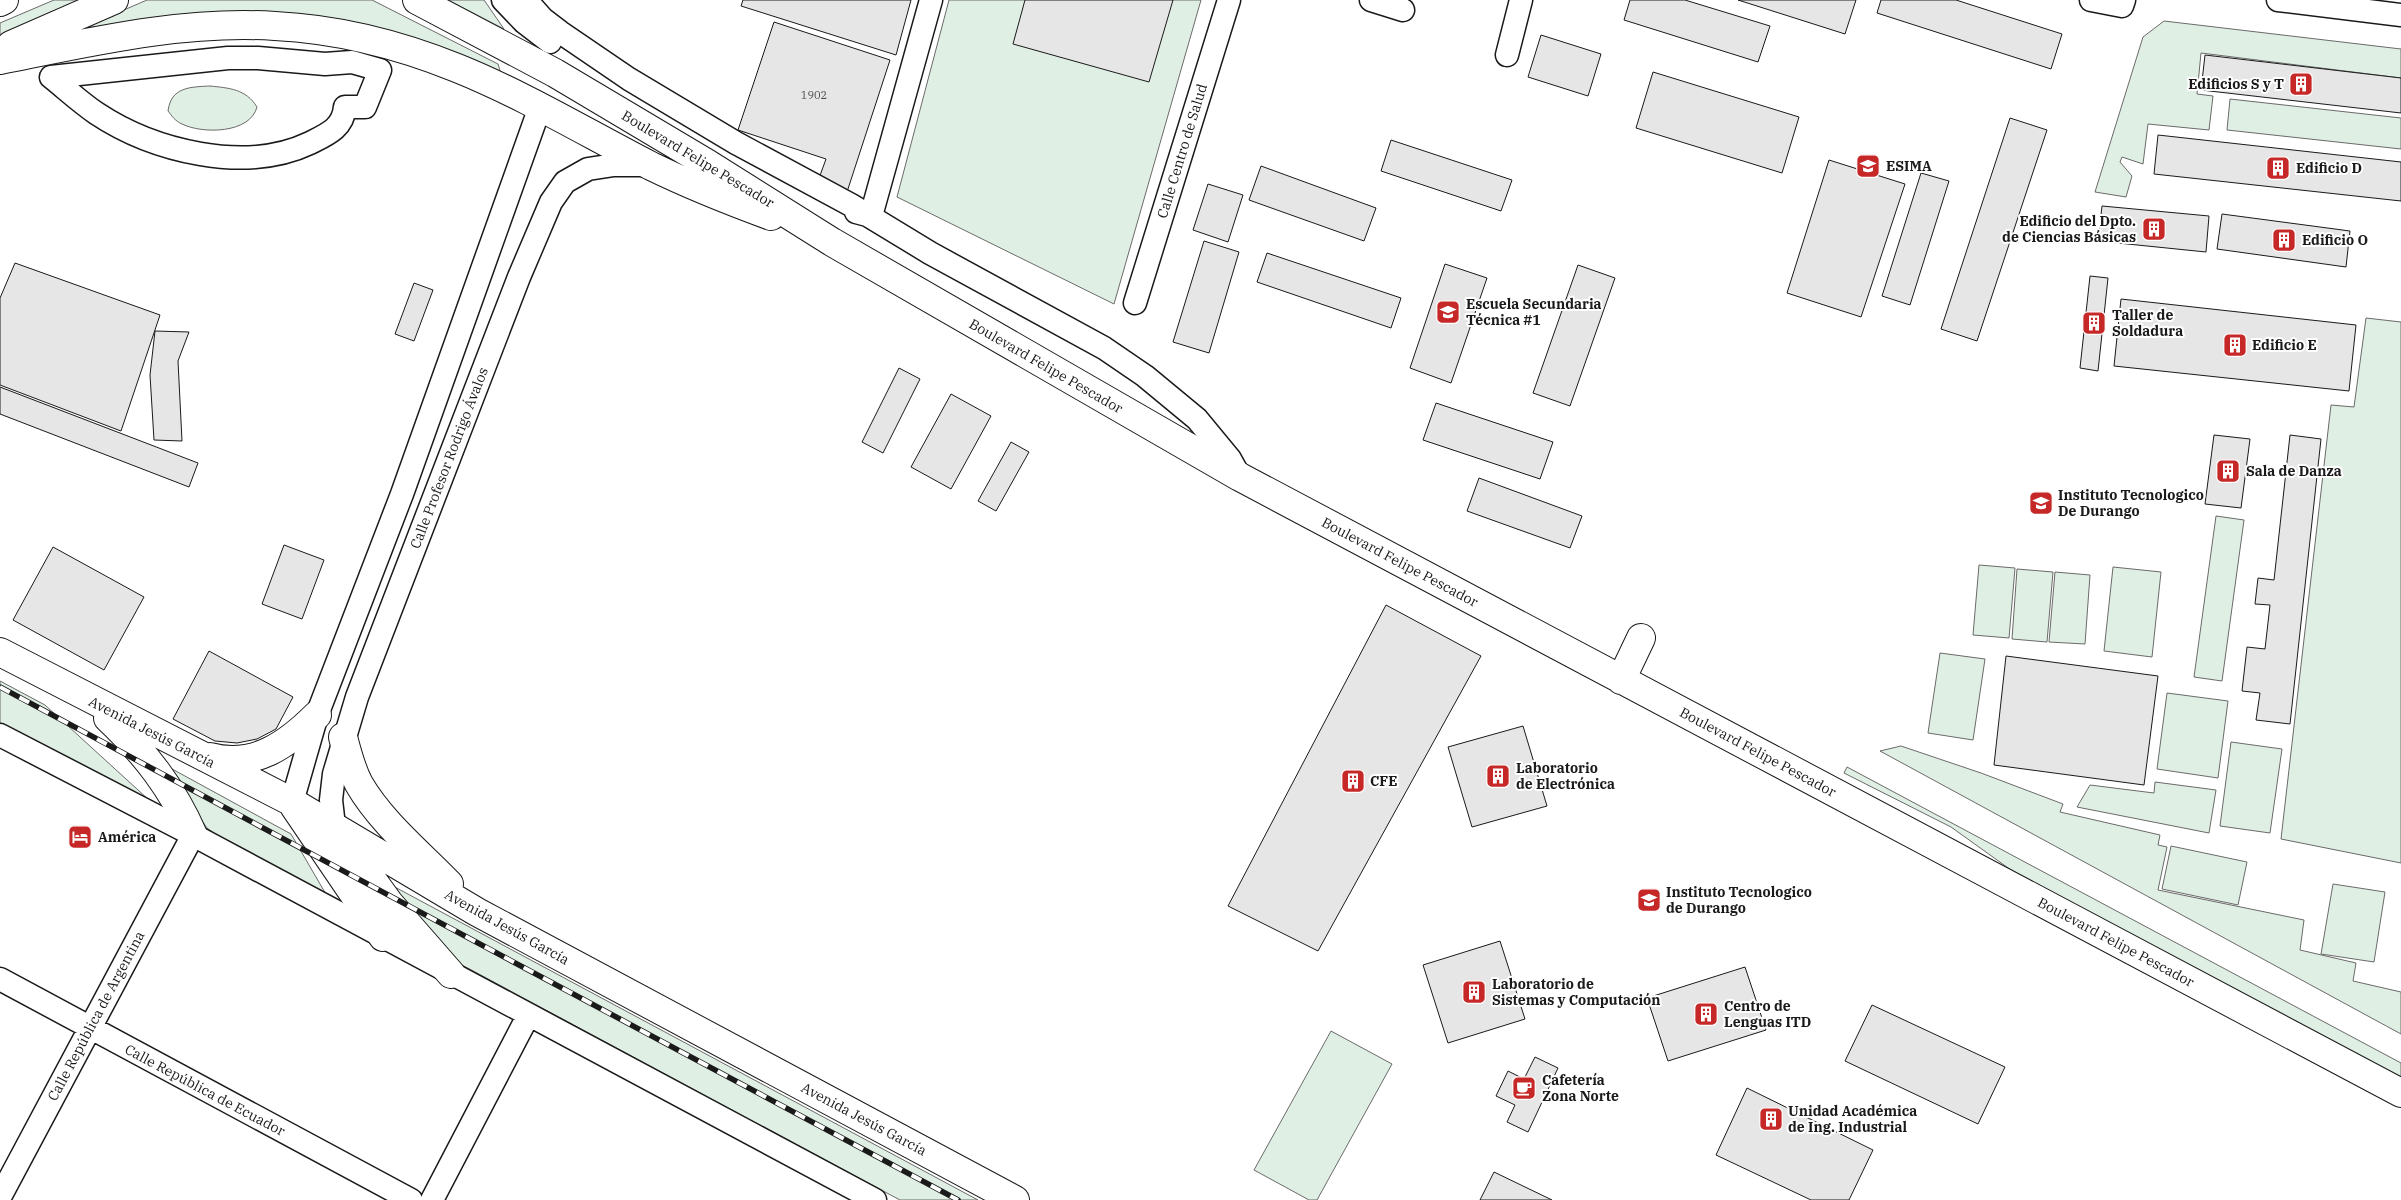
<svg xmlns="http://www.w3.org/2000/svg" width="2401" height="1200" font-family="'IBM Plex Serif',serif">
	<style>
		.green { fill: #e0efe3; stroke: #6a6a6a }
		.building { fill: #e6e6e6; stroke: #1a1a1a }
		.lines { fill: none; stroke-linecap: round; stroke-linejoin: round }
		.minor-casing { stroke: #1a1a1a; stroke-width: 25 }
		.major-casing { stroke: #1a1a1a; stroke-width: 30 }
		.minor { stroke: #fff; stroke-width: 22 }
		.major { stroke: #fff; stroke-width: 28 }
		.rail-casing { stroke: #1a1a1a; stroke-width: 5.5 }
		.rail { stroke: #fff; stroke-width: 4; stroke-dasharray: 11; stroke-linecap: butt }
		.labels { text-anchor: middle; dominant-baseline: central; stroke-width: 4; stroke-linejoin: round; paint-order: stroke }
		.number-label { font-size: 11px; fill: #4d4d4d }
		.poi-label { font-size: 14px; font-weight: bold; fill: #1a1a1a; stroke: #fff; text-anchor: start }
		.street-label { font-size: 14px; fill: #1a1a1a; stroke: #fff }
	</style>
	<rect width="100%" height="100%" fill="#fff"/>
	<path class="green" d="M54,0H85L0,36V23Z
		M147,0H372L498,64L502,77L248,12L82,28Z
		M448,0H484L504,29Z
		M949,0H1201L1114,304L897,197Z
		M2164,21L2401,49V78L2201,53L2197,94L2213,96L2209,130L2148,124L2143,164L2122,157L2120,162L2132,176L2126,197L2095,192L2143,37Z
		M210,86C229,88 246,89 257,107C250,134 202,134 182,124C175,121 172,116 168,111C171,87 190,87 210,86Z
		M2230,99L2401,118V149L2227,130Z
		M2366,318L2401,322V863L2281,839L2331,405L2354,407Z
		M2216,516L2244,520L2222,681L2194,677Z
		M1979,565L2015,568L2009,638L1973,635Z
		M2113,567L2161,572L2152,657L2104,651Z
		M2017,569L2053,572L2047,642L2012,639Z
		M2055,572L2090,575L2085,644L2049,642Z
		M1940,653L1985,659L1973,740L1928,733Z
		M0,681L45,705L172,821L0,730Z
		M2167,693L2228,701L2218,778L2157,769Z
		M2231,742L2282,749L2270,833L2220,826Z
		M1901,746L1981,773L2063,804L2060,812L2160,835L2158,845L2167,847L2158,890L2304,920L2300,950L2356,963L2353,981L2401,992V1034L1880,751Z
		M163,764L291,834L327,896L271,873L207,828Z
		M1847,767L2401,1063V1079L2011,870L1951,827L1844,773Z
		M2155,782L2216,790L2209,833L2077,807L2090,785L2154,793Z
		M2171,846L2247,862L2238,905L2162,889Z
		M378,878L978,1200H900L460,964Z
		M2333,884L2385,892L2374,962L2321,954Z
		M1331,1031L1392,1064L1317,1200H1309L1254,1170Z"/>
	<path class="building" d="M743,0H911L896,55L741,6Z
		M1025,0H1173L1149,82L1013,44Z
		M1630,0H1685L1770,26L1758,62L1624,20Z
		M1738,0H1856L1845,34Z
		M1881,0H1956L2062,34L2051,69L1877,13Z
		M774,22L890,60L846,195L818,181L826,159L738,130Z
		M1541,35L1601,54L1588,96L1528,77Z
		M2205,55L2401,78V113L2201,90Z
		M1653,72L1799,117L1782,173L1636,128Z
		M2010,118L2047,130L1977,341L1941,329Z
		M2158,135L2401,162V201L2154,174Z
		M1391,140L1512,180L1501,211L1381,171Z
		M1829,160L1905,184L1861,317L1787,293Z
		M1261,166L1376,208L1364,241L1249,200Z
		M1921,173L1949,181L1910,305L1882,296Z
		M1208,184L1243,195L1228,242L1193,230Z
		M2102,206L2209,216L2206,252L2098,241Z
		M2222,214L2350,231L2346,267L2217,249Z
		M1204,241L1239,252L1209,353L1173,342Z
		M1267,253L1401,298L1391,328L1257,282Z
		M15,263L160,315L121,431L0,385V298Z
		M1445,264L1487,278L1451,383L1410,368Z
		M1578,265L1615,278L1570,406L1533,393Z
		M2090,276L2108,278L2098,371L2080,368Z
		M414,283L433,290L414,341L395,334Z
		M2121,299L2356,325L2349,391L2114,366Z
		M155,331L189,332L178,361L182,441L154,440L150,375Z
		M899,368L920,379L883,453L862,442Z
		M0,387L198,463L189,487L0,414Z
		M951,394L991,416L951,489L911,467Z
		M1436,403L1553,442L1540,479L1423,440Z
		M2214,435L2250,439L2241,508L2205,504Z
		M2290,435L2321,439L2290,724L2256,720L2260,693L2242,691L2247,647L2265,649L2270,605L2255,604L2258,578L2274,580Z
		M1011,442L1029,452L996,511L978,501Z
		M1479,478L1582,516L1570,548L1467,511Z
		M284,545L324,560L302,619L262,604Z
		M53,547L144,597L104,670L13,620Z
		M1386,605L1481,656L1318,951L1228,906Z
		M209,651L293,697L276,729L257,739L237,743L215,741L173,719Z
		M2006,656L2158,676L2144,785L1994,765Z
		M1523,726L1547,806L1472,827L1448,747Z
		M1500,941L1525,1019L1448,1043L1423,965Z
		M1745,967L1766,1030L1668,1061L1647,998Z
		M1872,1005L2005,1067L1978,1124L1845,1061Z
		M1535,1057L1558,1068L1528,1132L1507,1122L1515,1105L1496,1096L1508,1071L1524,1079Z
		M1747,1088L1873,1150L1849,1200H1811L1716,1155Z
		M1494,1172L1552,1200H1480Z"/>
	<g class="lines">
		<g class="minor-casing">
			<path id="minor" d="M503,0L524,22L550,42
				M526,0L543,19L560,32L629,79L736,143L851,205L930,253L1104,348L1145,376L1197,419L1230,459L1240,477
				M1371,0L1403,10
				M2091,0L2122,6L2124,0
				M2278,0L2401,15
				M1507,55L1521,0
				M228,58H258L325,64L352,62L380,70L365,107H345C343,128 328,134 310,143C245,174 153,151 96,113C80,102 66,89 51,77Z
				M856,212L871,216L931,0
				M1135,303L1229,0
				M0,735L193,835L875,1200
				M292,802L317,715L402,494L540,107
				M334,826L331,800L334,774L357,697L519,277L551,202L565,182L588,169L614,165H648
				M0,979L411,1200
				M0,1197L193,835
				M432,1200L528,1016"/>
		</g>
		<g class="major-casing">
			<path id="major" d="M417,0L555,73L708,164L832,242L1240,477L2401,1093
				M0,2L4,0
				M11,45L114,0
				M0,60C90,42 183,20 275,26C337,29 400,45 457,68C524,95 587,133 651,166C690,185 730,201 771,216
				M0,652L292,802L477,912L1015,1200
				M1621,680L1641,638
				M108,718C145,753 173,789 193,835
				M343,737C347,753 351,769 359,784C381,822 419,853 449,884
				M210,757C254,769 288,744 317,715
				M294,806L383,937
				M339,834L389,903L451,974"/>
		</g>
		<use href="#minor" class="minor"/>
		<use href="#major" class="major"/>
		<g class="rail-casing">
			<path id="rail" d="M0,687L958,1200"/>
		</g>
		<use href="#rail" class="rail"/>
	</g>
	<defs>
		<g id="building-square" transform="scale(1.25)"><rect x="-9" y="-9" width="18" height="18" rx="4" fill="#c62828" stroke="#fff"/><path d="M-4-6H4V6H1V3H-1V6H-4ZM-2.5-4.3h1.7v1.8h-1.7ZM.8-4.3h1.7v1.8H.8ZM-2.5-1h1.7V.8h-1.7ZM.8-1h1.7V.8H.8Z" fill="#fff"/></g>
		<g id="school-square" transform="scale(1.25)"><rect x="-9" y="-9" width="18" height="18" rx="4" fill="#c62828" stroke="#fff"/><path d="M0-5L7-2L0 1L-7-2ZM-4 1L0 2.5L4 1V4Q0 6-4 4Z" fill="#fff"/></g>
		<g id="university-square" transform="scale(1.25)"><rect x="-9" y="-9" width="18" height="18" rx="4" fill="#c62828" stroke="#fff"/><path d="M0-5L7-2L0 1L-7-2ZM-4 1L0 2.5L4 1V4Q0 6-4 4Z" fill="#fff"/></g>
		<g id="hotel-square" transform="scale(1.25)"><rect x="-9" y="-9" width="18" height="18" rx="4" fill="#c62828" stroke="#fff"/><path d="M-6-4.5h1.5V1H6V5H4.5V3h-9V5H-6ZM-4 0a1.8 1.8 0 1 1 3.6 0ZM.5 0V-2.5h3Q6-2.5 6 0Z" fill="#fff"/></g>
		<g id="cafe-square" transform="scale(1.25)"><rect x="-9" y="-9" width="18" height="18" rx="4" fill="#c62828" stroke="#fff"/><path d="M-5.5-4.5H6V0H3Q3 3.5 0 3.5H-2.5Q-5.5 3.5-5.5 0ZM3-3.2v2h1.7v-2ZM-6 4.5H4V6H-6Z" fill="#fff"/></g>
	</defs>
	<g fill-rule="evenodd">
		<use href="#building-square" x="2301" y="84"/>
		<use href="#school-square" x="1868" y="166"/>
		<use href="#building-square" x="2278" y="168"/>
		<use href="#building-square" x="2154" y="229"/>
		<use href="#building-square" x="2284" y="240"/>
		<use href="#school-square" x="1448" y="312"/>
		<use href="#building-square" x="2094" y="323"/>
		<use href="#building-square" x="2235" y="345"/>
		<use href="#building-square" x="2228" y="471"/>
		<use href="#university-square" x="2041" y="503"/>
		<use href="#building-square" x="1498" y="776"/>
		<use href="#building-square" x="1353" y="781"/>
		<use href="#hotel-square" x="80" y="837"/>
		<use href="#university-square" x="1649" y="900"/>
		<use href="#building-square" x="1474" y="992"/>
		<use href="#building-square" x="1706" y="1014"/>
		<use href="#cafe-square" x="1524" y="1088"/>
		<use href="#building-square" x="1771" y="1119"/>
	</g>
	<g class="labels">
		<g class="number-label">
			<text x="814" y="95">1902</text>
		</g>
		<g class="poi-label">
			<text x="2284" y="84" text-anchor="end">Edificios S y T</text>
			<text x="1886" y="166">ESIMA</text>
			<text x="2296" y="168">Edificio D</text>
			<text x="2136" y="221" text-anchor="end">Edificio del Dpto.<tspan x="2136" dy="16">de Ciencias Básicas</tspan></text>
			<text x="2302" y="240">Edificio O</text>
			<text x="1466" y="304">Escuela Secundaria<tspan x="1466" dy="16">Técnica #1</tspan></text>
			<text x="2112" y="315">Taller de<tspan x="2112" dy="16">Soldadura</tspan></text>
			<text x="2252" y="345">Edificio E</text>
			<text x="2246" y="471">Sala de Danza</text>
			<text x="2058" y="495">Instituto Tecnologico<tspan x="2058" dy="16">De Durango</tspan></text>
			<text x="1516" y="768">Laboratorio<tspan x="1516" dy="16">de Electrónica</tspan></text>
			<text x="1370" y="781">CFE</text>
			<text x="98" y="837">América</text>
			<text x="1666" y="892">Instituto Tecnologico<tspan x="1666" dy="16">de Durango</tspan></text>
			<text x="1492" y="984">Laboratorio de<tspan x="1492" dy="16">Sistemas y Computación</tspan></text>
			<text x="1724" y="1006">Centro de<tspan x="1724" dy="16">Lenguas ITD</tspan></text>
			<text x="1542" y="1080">Cafetería<tspan x="1542" dy="16">Zona Norte</tspan></text>
			<text x="1788" y="1111">Unidad Académica<tspan x="1788" dy="16">de Ing. Industrial</tspan></text>
		</g>
		<g class="street-label">
			<text transform="translate(1182 151) rotate(-73)">Calle Centro de Salud</text>
			<text transform="translate(698 159) rotate(31)">Boulevard Felipe Pescador</text>
			<text transform="translate(1046 366) rotate(30)">Boulevard Felipe Pescador</text>
			<text transform="translate(449 458) rotate(-69)">Calle Profesor Rodrigo Ávalos</text>
			<text transform="translate(1400 562) rotate(28)">Boulevard Felipe Pescador</text>
			<text transform="translate(152 732) rotate(27)">Avenida Jesús García</text>
			<text transform="translate(1758 752) rotate(28)">Boulevard Felipe Pescador</text>
			<text transform="translate(507 927) rotate(29)">Avenida Jesús García</text>
			<text transform="translate(2116 942) rotate(28)">Boulevard Felipe Pescador</text>
			<text transform="translate(96 1016) rotate(-62)">Calle República de Argentina</text>
			<text transform="translate(205 1090) rotate(28)">Calle República de Ecuador</text>
			<text transform="translate(864 1119) rotate(28)">Avenida Jesús García</text>
		</g>
	</g>
</svg>
